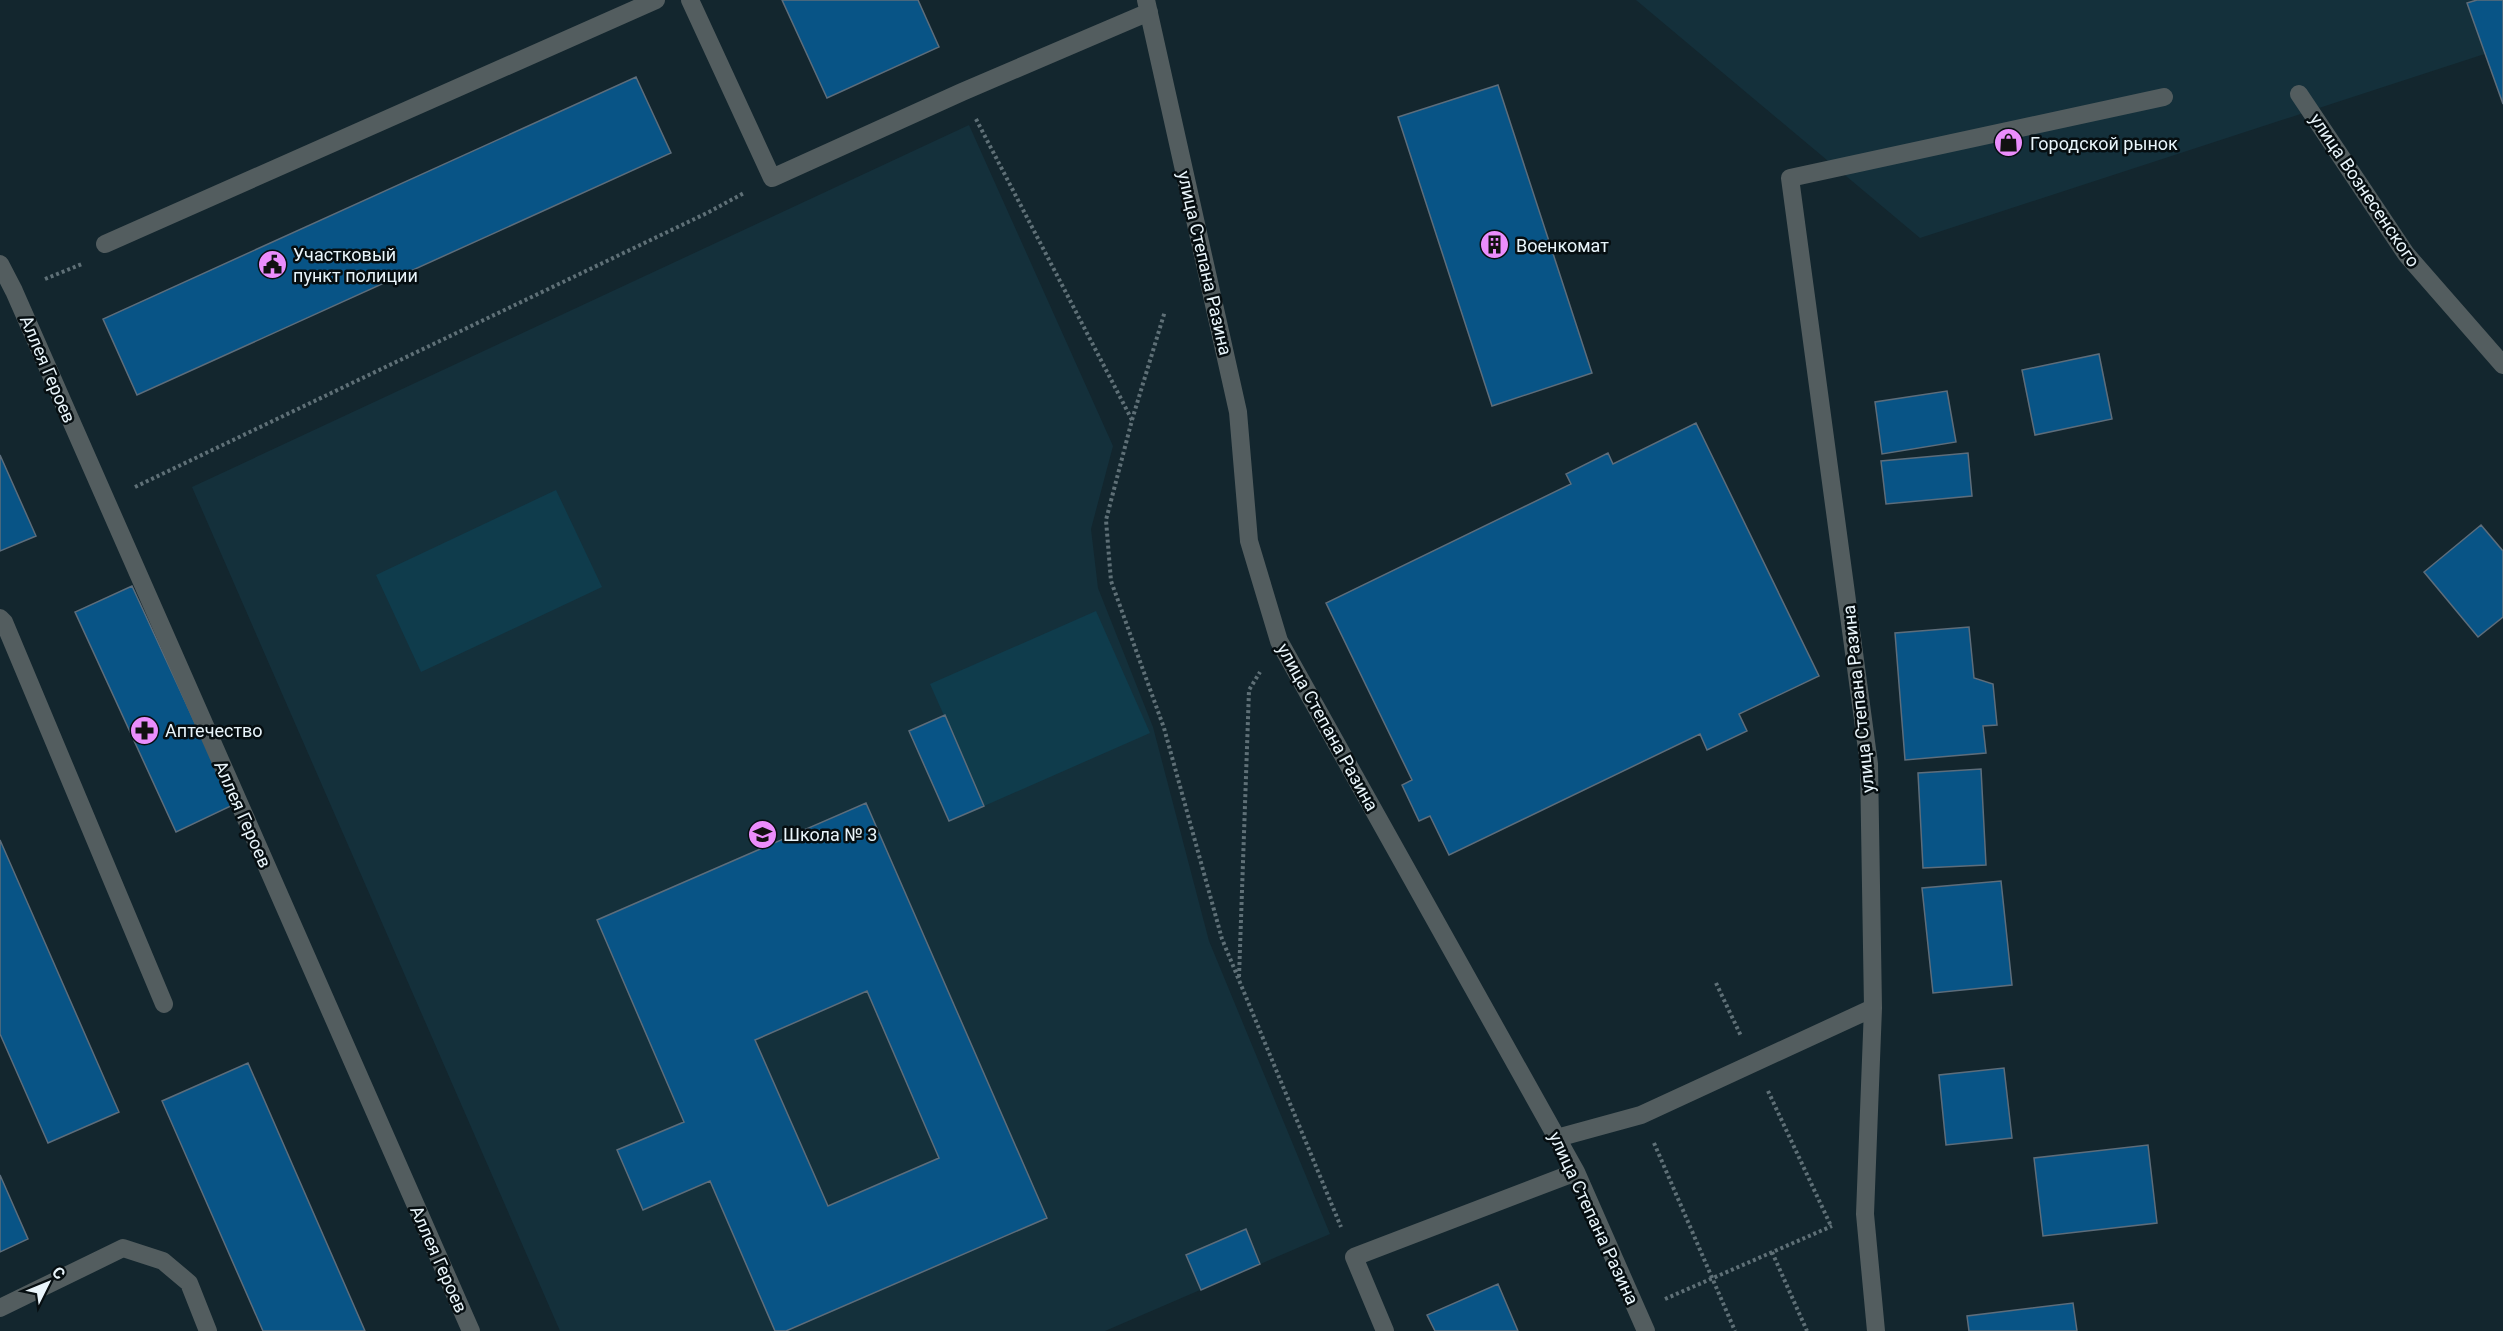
<svg xmlns="http://www.w3.org/2000/svg" width="2503" height="1331" font-family="Roboto,sans-serif">
<style>
.built{fill:#14303b}
.green{fill:#0f3c4c}
.building{fill:#085486;stroke:#5d6d7b;stroke-width:1.5;fill-rule:evenodd}
.lines{fill:none;stroke-linecap:round;stroke-linejoin:round}
.path{stroke:#5f7077;stroke-width:4;stroke-dasharray:3 3;stroke-linecap:butt}
.minor{stroke:#535d5f;stroke-width:18}
.labels{text-anchor:middle;dominant-baseline:central;stroke-width:5;stroke-linejoin:round;paint-order:stroke}
.poi-label{font-size:18px;fill:#e9f5fb;stroke:#060e11;text-anchor:start}
.street-label{font-size:18px;fill:#e9f5fb;stroke:#060e11}
</style>
<rect width="100%" height="100%" fill="#13262e"/>
<path class="built" d="M1636,0H2503V48L1920,238Z
M969,125L1113,446L1091,529L1098,588L1153,727L1209,941L1330,1234L1105,1331H560L192,487Z"/>
<path class="green" d="M556,490L602,587L421,672L376,575Z
M1096,611L1150,733L984,806L930,684Z"/>
<path class="building" d="M782,0H918L939,47L827,98Z
M2477,0H2503V104L2467,3Z
M636,77L671,153L137,395L103,319Z
M1498,85L1592,373L1492,406L1398,117Z
M2099,354L2112,419L2035,435L2022,370Z
M1947,391L1956,442L1882,454L1875,402Z
M1696,423L1819,676L1739,714L1747,731L1707,750L1700,734L1449,855L1430,816L1419,821L1402,785L1412,780L1326,603L1571,484L1566,474L1608,453L1613,464Z
M1968,453L1972,496L1886,504L1881,461Z
M0,455L36,536L0,551Z
M2481,525L2503,551V617L2478,637L2424,572Z
M132,586L233,805L176,832L75,612Z
M1969,627L1974,678L1993,684L1997,725L1983,726L1986,753L1905,760L1895,633Z
M945,715L984,806L949,821L909,731Z
M1981,769L1986,865L1923,868L1918,773Z
M866,803L1047,1218L786,1331H775L710,1181L643,1210L617,1150L684,1122L597,920ZM867,991L939,1158L828,1206L755,1040Z
M0,840L119,1112L48,1143L0,1034Z
M2001,881L2012,985L1933,993L1922,888Z
M248,1063L365,1331H263L162,1101Z
M2004,1068L2012,1138L1946,1145L1939,1075Z
M2148,1145L2157,1223L2043,1236L2034,1158Z
M0,1175L28,1239L0,1252Z
M1246,1229L1260,1264L1201,1290L1186,1255Z
M1498,1284L1518,1331H1435L1427,1315Z
M2073,1303L2077,1331H1969L1967,1316Z"/>
<g class="lines">
<path class="path" d="M976,119L1132,420L1106,520L1111,581L1164,728L1222,939L1341,1227
M45,279L82,264
M1132,420L1165,311
M135,487L707,213L744,193
M1239,977L1249,690L1260,672
M1716,983L1741,1036
M1768,1091L1831,1226
M1654,1143L1735,1331
M1772,1252L1807,1331
M1665,1299L1832,1226"/>
<path class="minor" d="M690,0L772,178L962,92L1149,12
M1146,0L1238,412L1249,541L1279,641L1576,1172L1646,1331
M2299,94L2406,254L2503,365
M105,244L656,0
M0,264L14,291L471,1331
M0,618L4,622L164,1004
M1557,1138L1641,1115L1873,1008
M0,1308L123,1248L163,1261L189,1283L208,1331
M1385,1331L1354,1257L1576,1172
M1876,1331L1865,1214L1873,1008L1869,764L1790,178L2164,97"/>
</g>
<defs>
<symbol id="shop-disc" viewBox="-11 -11 22 22"><circle r="9.5" fill="#eb8dfc" stroke="#060e11"/><path d="M-5-2.5h2.3a2.7 3.5 0 0 1 5.4 0H5L5.5 6h-11ZM-1.5-2.5h3a1.5 2.3 0 0 0-3 0Z" fill="#111"/></symbol>
<symbol id="building-disc" viewBox="-11 -11 22 22"><circle r="9.5" fill="#eb8dfc" stroke="#060e11"/><path d="M-4-6H4V6H1V3H-1V6H-4ZM-2.5-4.3h1.7v1.8h-1.7ZM.8-4.3h1.7v1.8H.8ZM-2.5-1h1.7V.8h-1.7ZM.8-1h1.7V.8H.8Z" fill="#111"/></symbol>
<symbol id="civic-disc" viewBox="-11 -11 22 22"><circle r="9.5" fill="#eb8dfc" stroke="#060e11"/><path d="M-.6-6.5H3V-4.5H.6V-3L4-1V1h2V6H-6V1h2V-1L-.6-3ZM-1.2 2.5V6h2.4V2.5Z" fill="#111"/></symbol>
<symbol id="pharmacy-disc" viewBox="-11 -11 22 22"><circle r="9.5" fill="#eb8dfc" stroke="#060e11"/><path d="M-2-6h4v4h4v4h-4v4h-4v-4h-4v-4h4Z" fill="#111"/></symbol>
<symbol id="school-disc" viewBox="-11 -11 22 22"><circle r="9.5" fill="#eb8dfc" stroke="#060e11"/><path d="M0-5L7-2L0 1L-7-2ZM-4 1L0 2.5L4 1V4Q0 6-4 4Z" fill="#111"/></symbol>
</defs>
<g fill-rule="evenodd">
<use href="#shop-disc" x="1992" y="126" width="33" height="33"/>
<use href="#building-disc" x="1478" y="228" width="33" height="33"/>
<use href="#civic-disc" x="256" y="248" width="33" height="33"/>
<use href="#pharmacy-disc" x="128" y="714" width="33" height="33"/>
<use href="#school-disc" x="746" y="818" width="33" height="33"/>
</g>
<g class="labels">
<g class="poi-label">
<text x="2030" y="143">Городской рынок</text>
<text x="1516" y="245">Военкомат</text>
<text x="293" y="254">Участковый<tspan x="293" dy="21">пункт полиции</tspan></text>
<text x="165" y="730">Аптечество</text>
<text x="783" y="834">Школа № 3</text>
</g>
<g class="street-label">
<text transform="translate(2365 190) rotate(56)">улица Вознесенского</text>
<text transform="translate(1205 263) rotate(77)">улица Степана Разина</text>
<text transform="translate(48 369) rotate(67)">Аллея Героев</text>
<text transform="translate(1858 699) rotate(-96)">улица Степана Разина</text>
<text transform="translate(1328 727) rotate(61)">улица Степана Разина</text>
<text transform="translate(243 814) rotate(66)">Аллея Героев</text>
<text transform="translate(1594 1218) rotate(65)">улица Степана Разина</text>
<text transform="translate(439 1259) rotate(66)">Аллея Героев</text>
</g>
</g>
<g transform="translate(48 1283) rotate(47)" stroke="#060e11" stroke-width="4.5" paint-order="stroke">
<path d="M0-4.5L10 22L0 15L-10 22Z" fill="#e9f5fb"/>
<text y="-9" font-size="16" font-weight="bold" text-anchor="middle" fill="#e9f5fb">С</text>
</g>
</svg>
